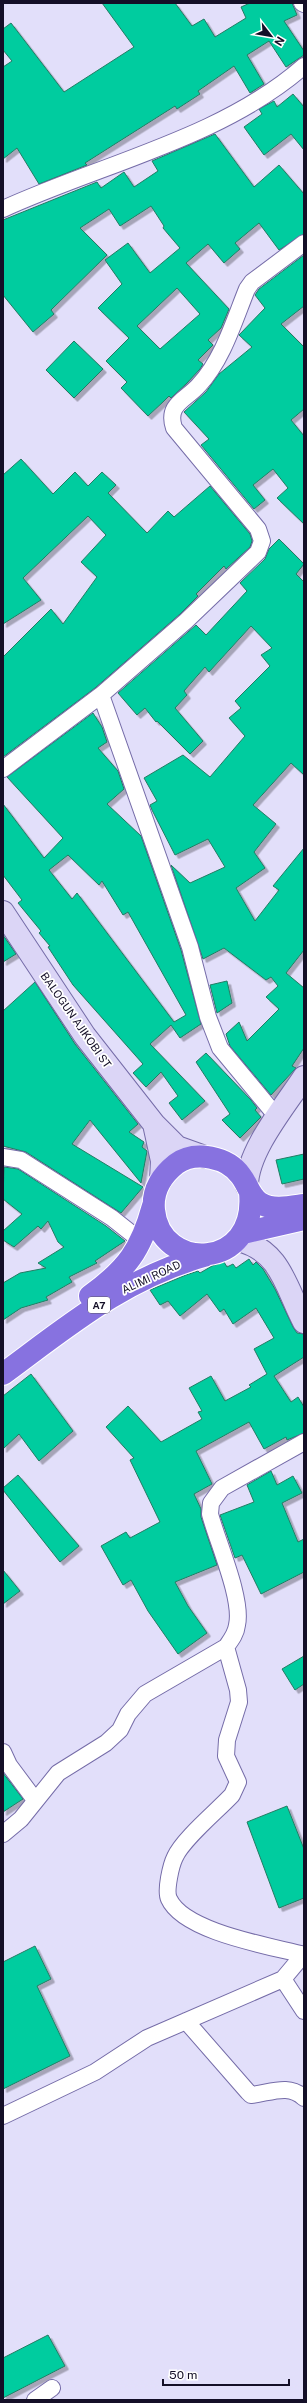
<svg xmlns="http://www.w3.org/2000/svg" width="307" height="2403" font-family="'Public Sans',sans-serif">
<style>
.building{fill:#00cc9f;stroke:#237c63;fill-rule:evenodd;filter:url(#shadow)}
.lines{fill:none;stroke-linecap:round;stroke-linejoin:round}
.street-casing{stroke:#756ca8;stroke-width:18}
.secondary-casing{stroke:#756ca8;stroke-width:24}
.highway-casing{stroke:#fff;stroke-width:24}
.street{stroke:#fff;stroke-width:16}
.secondary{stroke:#dbd5f6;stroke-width:22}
.highway{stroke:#8772e0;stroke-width:22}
.labels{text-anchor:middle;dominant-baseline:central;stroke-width:3.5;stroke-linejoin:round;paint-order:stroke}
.shield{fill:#fff;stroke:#5a5768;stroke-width:1}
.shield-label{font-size:10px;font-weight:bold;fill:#140f27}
.street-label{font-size:11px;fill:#140f27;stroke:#fff}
</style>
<defs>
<filter id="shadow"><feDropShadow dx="3.5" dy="3.5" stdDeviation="0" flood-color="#0004"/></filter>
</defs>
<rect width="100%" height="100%" fill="#e2dffa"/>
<path class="building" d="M102,3H175L192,26L204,19L215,37L246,18L241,7L250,3H292L297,15L284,21L304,51V55L286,67L269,41L247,55L264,84L250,93L234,66L198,91L200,94L177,109L175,106L85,163L87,165L39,184L17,148L3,159V67L12,61L3,50V29L11,23L64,92L134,47Z
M293,94L304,107V150L291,134L264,155L244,127L262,114L259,109L274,101L277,107Z
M215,134L254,187L279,165L304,194V234L279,250L259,223L235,243L240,249L224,263L208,244L186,263L229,309L221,328L208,340L213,345L198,360L203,364L200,369L187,383L171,398L169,396L164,401L148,416L121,388L127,382L106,361L129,338L98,308L122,284L105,260L128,243L150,273L180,248L163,228L164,226L151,206L120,226L109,209L80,228L107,255L51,310L54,314L33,332L3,295V220L97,182L101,188L124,172L134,187L158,171L152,161ZM177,288L200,314L160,349L137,326Z
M304,255V306L281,324L304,347V409L291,420L304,436V524L277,498L288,488L273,469L253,485L265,500L254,509L201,445L209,439L184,412L206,392L219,374L252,347L239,335L265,308L255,295L259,289Z
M74,341L103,369L74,398L46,370Z
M21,459L53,494L75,472L88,486L102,472L116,485L108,493L147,533L168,511L174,517L210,486L250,534L252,541L250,547L226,569L224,566L196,594L198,596L180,614L95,688L3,757V657L51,609L63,624L97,577L81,562L106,535L88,516L23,578L41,600L3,624V475Z
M279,539L304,564L296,574L304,582V775L291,763L253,805L276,824L254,852L265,868L236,888L255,921L279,890L273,886L304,848V950L286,973L304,988V1048L292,1066L296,1068L271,1095L230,1046L226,1034L239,1022L247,1041L279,1009L266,997L278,986L271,977L266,980L224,948L203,959L171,865L190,883L225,867L208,839L175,855L152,810L150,805L157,801L144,778L183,755L210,777L245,736L229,718L241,708L235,701L270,666L261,655L272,648L251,626L209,672L205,667L184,691L187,695L175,708L203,741L190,754L157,721L156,722L145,708L137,715L118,693L196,625L206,635L247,591L240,583L265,559L269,549Z
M93,713L102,727L107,742L98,748L118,771L124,789L107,804L141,836L181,950L201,1024L180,1038L171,1025L150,1044L205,1101L182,1120L169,1103L178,1096L161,1072L146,1087L133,1073L143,1064L73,985L48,947L50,946L39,933L41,931L18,903L22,900L3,875V804L44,858L63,838L7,777ZM68,855L99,885L102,881L123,915L128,912L186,1015L174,1022L77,893L72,899L49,870Z
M3,935L16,954L3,962Z
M227,981L232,1003L217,1013L210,985Z
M35,982L75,1044L138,1124L129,1132L144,1142L142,1147L147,1151L141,1183L90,1120L72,1144L143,1187L121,1213L26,1152L3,1146V1011Z
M206,1053L251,1100L257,1108L255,1110L261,1117L240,1138L222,1120L230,1114L196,1062Z
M304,1154V1179L282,1184L276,1160Z
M4,1167L18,1169L106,1226L125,1241L95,1261L97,1263L69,1277L72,1282L46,1297L48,1300L21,1308L3,1320V1283L20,1273L46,1268L38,1263L64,1247L58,1242L48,1221L41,1229L38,1226L14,1247L3,1240V1231L22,1214L3,1199Z
M249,1259L253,1265L256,1262L263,1269L275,1289L293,1327L297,1333L304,1334V1357L274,1376L291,1402L298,1397L304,1407V1433L287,1440L286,1437L264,1449L249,1422L196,1451L212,1484L194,1494L201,1509V1517L217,1565L175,1582L188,1606L207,1633L178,1654L148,1611L131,1580L123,1585L101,1546L126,1532L130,1538L160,1522L130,1460L134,1458L106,1427L128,1406L161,1442L202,1419L198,1412L202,1411L189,1388L211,1376L225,1401L251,1387L249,1385L267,1374L254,1349L274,1338L256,1308L233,1324L224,1309L220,1312L207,1294L180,1316L168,1301L160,1305L150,1290L186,1275L198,1271L200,1273L212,1266L224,1262L227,1267L233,1264L236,1268Z
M31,1374L73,1431L39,1461L19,1434L3,1449V1396Z
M271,1471L277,1485L293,1476L302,1493L282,1503L298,1542L304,1539V1572L261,1594L242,1555L235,1558L220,1515L254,1502L247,1485Z
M18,1475L79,1546L60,1562L3,1490V1488Z
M3,1570L20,1591L3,1604Z
M304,1656V1684L295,1690L282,1669Z
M3,1773L23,1799L3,1812Z
M287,1806L304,1849V1898L279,1908L247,1822Z
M35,1946L51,1979L37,1986L70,2056L3,2089V1962Z
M48,2335L65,2366L3,2398V2358Z"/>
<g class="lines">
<defs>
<path id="street" d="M302,3L304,4
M3,209C101,164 222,138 304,66
M101,695L190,947L208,1017L220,1048L278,1118
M3,769L101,695L186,621L258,552L262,541L258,529L174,428C166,404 186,400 199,385C223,359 234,321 247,289L252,282L304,243
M3,1157L21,1160L112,1218L141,1241
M226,1647L238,1690L239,1702L227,1740L226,1756L238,1782L232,1795C217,1811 183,1839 175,1857C171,1865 165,1891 169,1899C184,1932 270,1946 304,1955
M3,1752L9,1765L35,1800
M3,1834L21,1819L58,1773L106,1743L120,1730L128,1714L145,1694L226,1647C231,1640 236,1634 237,1625C243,1599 217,1541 210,1514L211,1503L222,1488L304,1442
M283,1979L304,2011
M186,2021L248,2092L251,2095C270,2093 289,2083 304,2098
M3,2116L95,2072L147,2038L283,1979L304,1954
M35,2400L52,2388"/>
<path id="secondary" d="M3,912L85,1036L154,1124L177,1147L205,1157
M154,1124L162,1161L161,1180
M247,1186C247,1151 285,1106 304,1077
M238,1240C281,1250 286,1288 304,1322"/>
<path id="highway" d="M250,1192C258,1271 160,1273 154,1210C152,1191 161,1176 176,1164C195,1150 228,1157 241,1176C248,1185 250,1197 260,1203C272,1211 290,1207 304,1205
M243,1233L304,1219
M90,1296C127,1269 141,1250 153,1206
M3,1374C68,1326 125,1278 204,1256"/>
</defs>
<use href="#street" class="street-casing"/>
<use href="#secondary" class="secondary-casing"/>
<use href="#highway" class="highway-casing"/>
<use href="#street" class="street"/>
<use href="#secondary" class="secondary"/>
<use href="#highway" class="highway"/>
</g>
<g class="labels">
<rect class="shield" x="88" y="1297" width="22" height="16" rx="3"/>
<g class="shield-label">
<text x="99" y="1305">A7</text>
</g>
<g class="street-label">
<text transform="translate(76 1020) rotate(55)">BALOGUN AJIKOBI ST</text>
<text transform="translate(151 1277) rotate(-25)">ALIMI ROAD</text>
</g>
</g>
<rect width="307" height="2403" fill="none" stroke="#140f27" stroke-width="8"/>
<g transform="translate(271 36) rotate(121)" stroke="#ffffff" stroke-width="3" paint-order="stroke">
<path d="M0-3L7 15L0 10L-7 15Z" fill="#140f27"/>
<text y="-6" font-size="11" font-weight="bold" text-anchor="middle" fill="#140f27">N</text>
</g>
<path d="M163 2379v6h126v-6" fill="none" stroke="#140f27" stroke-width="2"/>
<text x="169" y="2379" font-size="12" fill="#140f27" stroke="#ffffff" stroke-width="3" paint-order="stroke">50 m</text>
</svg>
